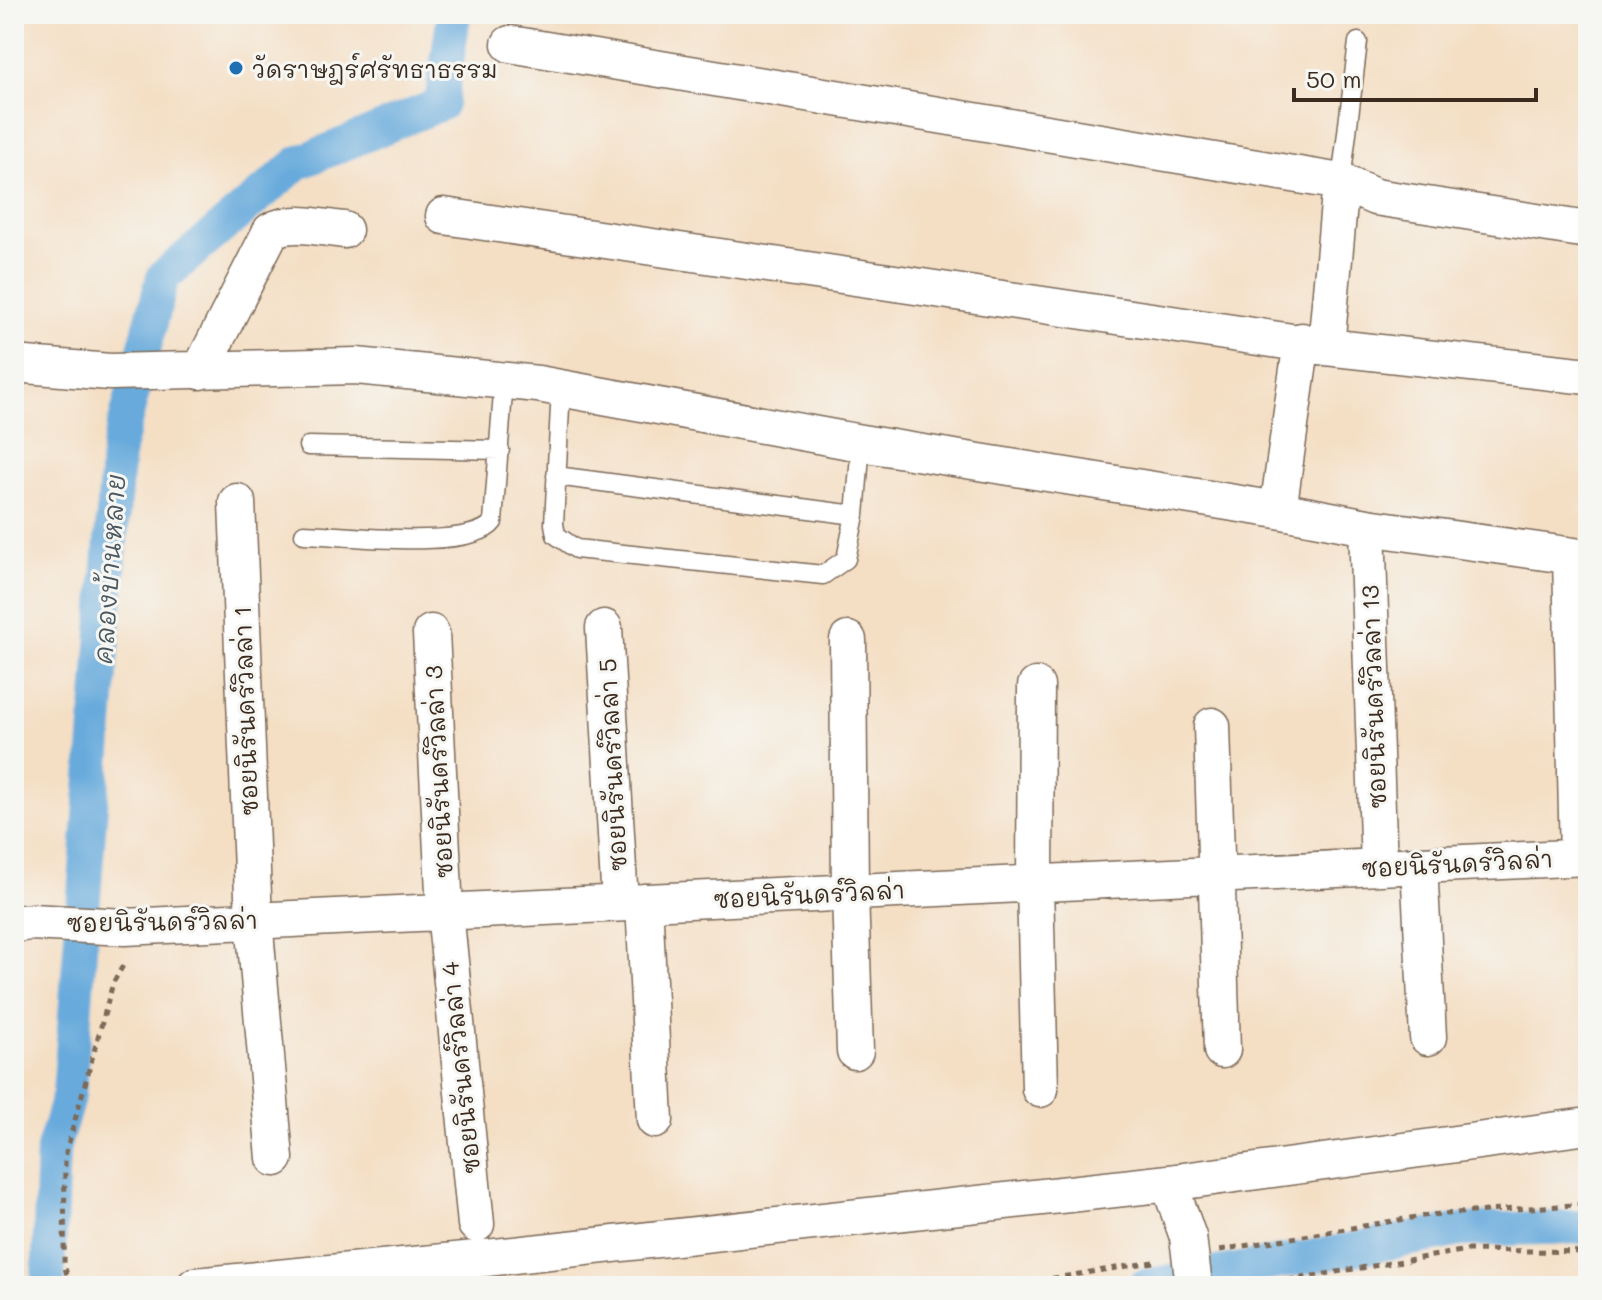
<svg xmlns="http://www.w3.org/2000/svg" width="1602" height="1300" font-family="Mali,'Playpen Sans Thai',sans-serif">
<style>
.lines{fill:none;stroke-linecap:round;stroke-linejoin:round}
.canal{stroke:#67aadc;stroke-width:34}
.lane-casing{stroke:#7c6958;stroke-width:21}
.street-casing{stroke:#7c6958;stroke-width:39}
.path{stroke:#7c6958;stroke-width:5;stroke-dasharray:6 6;stroke-linecap:butt}
.lane{stroke:#fff;stroke-width:18}
.street{stroke:#fff;stroke-width:36}
.street-bridge-casing{stroke:#7c6958;stroke-width:39;stroke-linecap:butt}
.street-bridge{stroke:#fff;stroke-width:36}
.poi-dot{fill:#1f6fb2;stroke:#f6f6f2;stroke-width:3}
.labels{text-anchor:middle;dominant-baseline:central;stroke-width:6;stroke-linejoin:round;paint-order:stroke}
.poi-label{font-size:24px;fill:#3b2a1e;stroke:#f6f6f2;text-anchor:start}
.street-label{font-size:24px;fill:#3b2a1e;stroke:#f6f6f2}
.water-label{font-size:26px;font-style:italic;fill:#4a5760;stroke:#f6f6f2}
</style>
<rect width="100%" height="100%" fill="#f6f6f2"/>
<filter id="ink" filterUnits="userSpaceOnUse"><feTurbulence type="fractalNoise" baseFrequency=".0125" numOctaves="2"/><feDisplacementMap in="SourceGraphic" scale="16" xChannelSelector="R" yChannelSelector="G"/><feConvolveMatrix kernelMatrix="1 2 1 2 8 2 1 2 1" color-interpolation-filters="sRGB"/></filter>
<filter id="wash" filterUnits="userSpaceOnUse"><feTurbulence type="fractalNoise" baseFrequency=".006" numOctaves="4" result="noise"/><feDisplacementMap in="SourceGraphic" scale="32" xChannelSelector="R" yChannelSelector="G"/><feGaussianBlur stdDeviation="1.8" result="paint"/><feColorMatrix in="noise" values="0 0 0 0 0 0 0 0 0 0 0 0 0 0 0 0 0 1.4 0 .05"/><feComposite in="paint" operator="in"/></filter>
<g filter="url(#wash)">
<rect width="100%" height="100%" fill="#f4dfc5"/>
<g class="lines">
<path class="canal" d="M48,1286L53,1149L69,1094L118,449L163,277L298,163L441,104L454,14
M1144,1286L1462,1230L1588,1227"/>
</g>
</g>
<g filter="url(#ink)">
<g class="lines">
<defs>
<path id="lane" d="M1341,182L1358,42
M561,388L554,524L556,535L576,549L823,575L846,559L855,515L861,443
M308,446L500,450
M556,476L855,515
M304,534C341,535 472,551 493,522L504,380"/>
<path id="street" d="M510,44L1341,182L1375,197L1588,230
M444,216L1326,347L1588,376
M1326,347L1341,182
M14,364L110,372L356,366L538,384L861,443L1278,510L1367,527L1588,558
M200,371L271,231C290,219 323,228 344,230
M237,502L254,920L275,1158
M1278,510L1302,341
M1367,527L1379,867
M1571,556L1578,857
M604,628L620,903
M431,633L445,911L476,1224
M848,640L850,892L855,1051
M1036,686L1035,883L1040,1089
M1212,726L1222,1050
M1419,865L1428,1037
M644,902L655,1120
M14,924L31,922L125,927L1588,857
M1169,1183L1188,1237
M195,1286L486,1258L1169,1183L1588,1126"/>
</defs>
<use href="#lane" class="lane-casing"/>
<use href="#street" class="street-casing"/>
<path class="path" d="M1220,1250L1429,1215L1588,1204
M70,1286L64,1264L65,1156L113,983L125,962
M1005,1286L1159,1261
M1253,1286L1468,1250L1588,1252"/>
<use href="#lane" class="lane"/>
<use href="#street" class="street"/>
<defs>
<path id="street-bridge" d="M1188,1237L1194,1286"/>
</defs>
<use href="#street-bridge" class="street-bridge-casing"/>
<use href="#street-bridge" class="street-bridge"/>
</g>
</g>
<circle class="poi-dot" cx="236" cy="68" r="8"/>
<g class="labels">
<g class="poi-label">
<text x="252" y="68">วัดราษฎร์ศรัทธาธรรม</text>
</g>
<g class="street-label">
<text transform="translate(1373 697) rotate(-92)">ซอยนิรันดร์วิลล่า 13</text>
<text transform="translate(245 711) rotate(-92)">ซอยนิรันดร์วิลล่า 1</text>
<text transform="translate(612 765) rotate(-93)">ซอยนิรันดร์วิลล่า 5</text>
<text transform="translate(438 772) rotate(-93)">ซอยนิรันดร์วิลล่า 3</text>
<text transform="translate(1457 863) rotate(-3)">ซอยนิรันดร์วิลล่า</text>
<text transform="translate(809 894) rotate(-3)">ซอยนิรันดร์วิลล่า</text>
<text transform="translate(162 921) rotate(-1)">ซอยนิรันดร์วิลล่า</text>
<text transform="translate(460 1068) rotate(-96)">ซอยนิรันดร์วิลล่า 4</text>
</g>
<g class="water-label">
<text transform="translate(109 569) rotate(-86)">คลองบ้านหลาย</text>
</g>
</g>
<rect width="1602" height="1300" fill="none" stroke="#f6f6f2" stroke-width="48"/>
<path d="M1294 88v12h242v-12" fill="none" stroke="#3b2a1e" stroke-width="4"/>
<text x="1306" y="88" font-size="24" fill="#3b2a1e" stroke="#f6f6f2" stroke-width="6" paint-order="stroke">50 m</text>
</svg>
